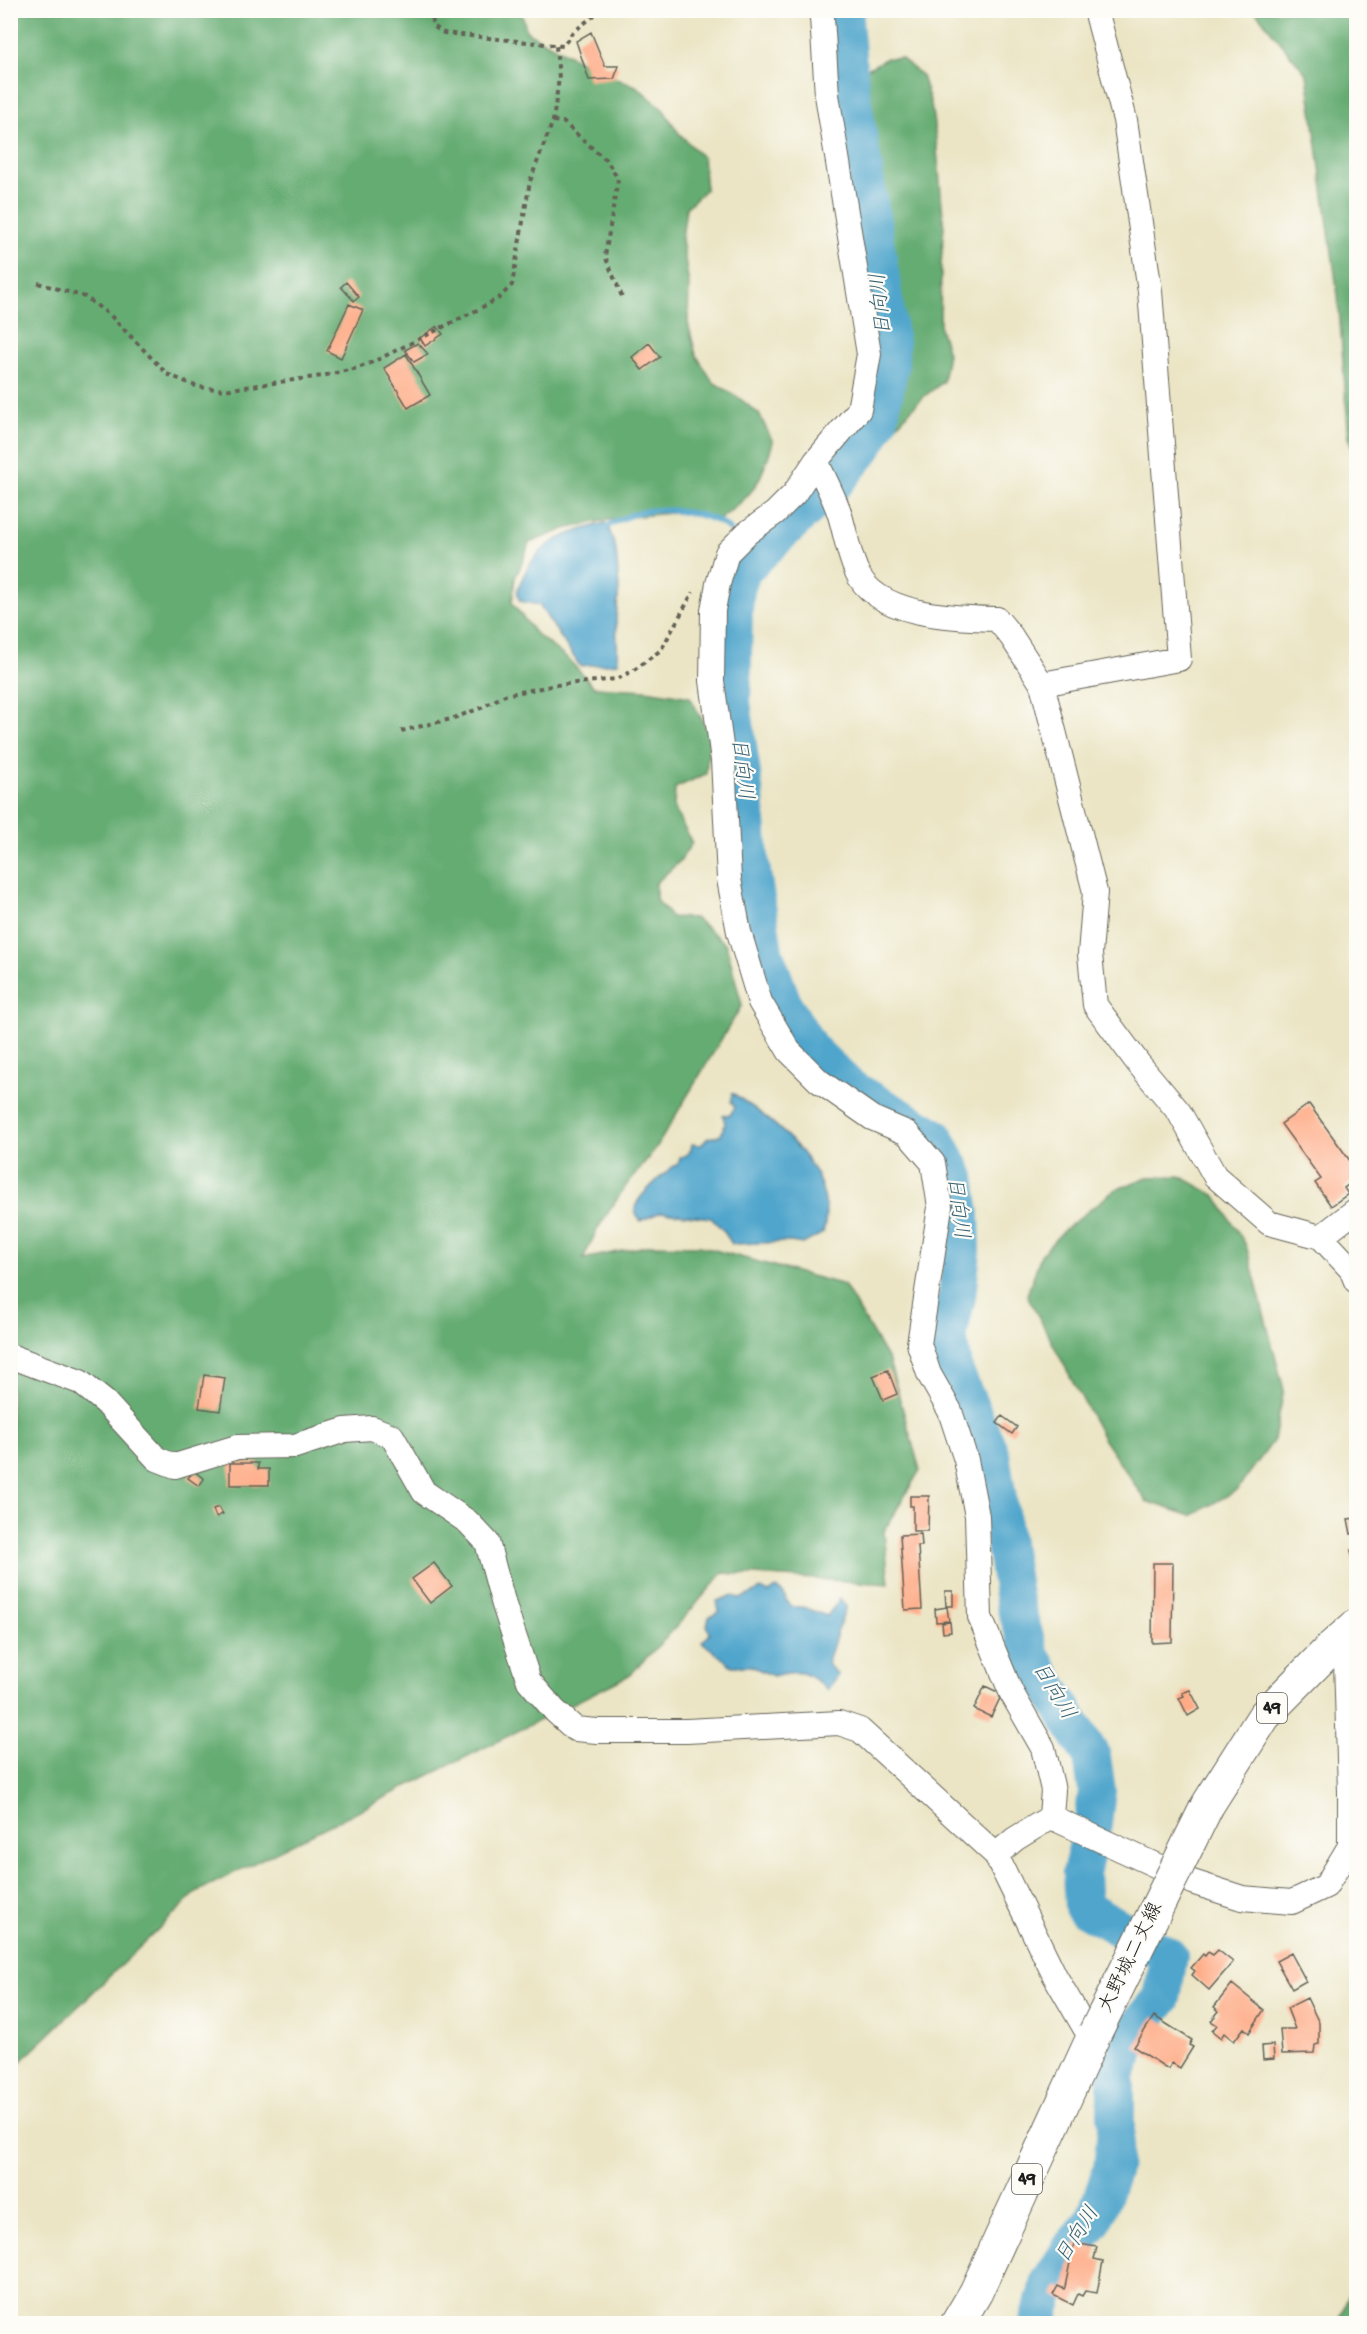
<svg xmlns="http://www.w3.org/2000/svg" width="1367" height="2334" font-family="'Gochi Hand','Klee One',sans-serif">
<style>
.forest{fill:#65ac72;stroke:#406447;stroke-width:1.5}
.water{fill:#4fa5cc;stroke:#366074;stroke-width:1.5}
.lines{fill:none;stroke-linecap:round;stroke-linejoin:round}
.stream{stroke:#4fa5cc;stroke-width:6}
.river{stroke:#4fa5cc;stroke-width:38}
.building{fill:#feab86}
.minor-casing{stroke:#646257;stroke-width:26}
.primary-casing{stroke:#646257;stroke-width:35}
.path{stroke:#646257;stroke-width:4;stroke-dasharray:4.5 4.5;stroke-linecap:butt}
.minor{stroke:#fff;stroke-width:24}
.primary{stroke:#fff;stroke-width:33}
.primary-bridge-casing{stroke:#646257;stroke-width:35;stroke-linecap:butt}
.primary-bridge{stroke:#fff;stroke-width:33}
.labels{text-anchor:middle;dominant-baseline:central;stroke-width:4.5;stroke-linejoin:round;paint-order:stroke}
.shield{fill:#fdfcf7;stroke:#605f5e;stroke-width:1.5}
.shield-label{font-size:18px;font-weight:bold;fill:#1c1c1c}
.street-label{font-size:20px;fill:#1c1c1c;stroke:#fdfcf7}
.water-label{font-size:21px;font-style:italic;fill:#366074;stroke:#fdfcf7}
</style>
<rect width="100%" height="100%" fill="#fdfcf7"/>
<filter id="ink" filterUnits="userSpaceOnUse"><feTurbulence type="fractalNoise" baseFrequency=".0167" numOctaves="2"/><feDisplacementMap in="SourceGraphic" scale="12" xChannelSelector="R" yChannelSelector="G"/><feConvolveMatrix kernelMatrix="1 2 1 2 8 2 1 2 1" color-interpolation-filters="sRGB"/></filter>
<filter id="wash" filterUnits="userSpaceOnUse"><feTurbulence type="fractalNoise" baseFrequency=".008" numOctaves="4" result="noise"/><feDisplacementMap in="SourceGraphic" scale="24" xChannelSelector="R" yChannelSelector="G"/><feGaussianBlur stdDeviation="1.35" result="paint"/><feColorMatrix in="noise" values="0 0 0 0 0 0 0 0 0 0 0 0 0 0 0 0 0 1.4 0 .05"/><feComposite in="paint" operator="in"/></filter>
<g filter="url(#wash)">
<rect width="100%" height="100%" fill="#ebe5c5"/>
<path class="forest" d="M11,11H521L527,32L602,73L636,86L663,109L678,132L703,158L706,189L686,208L682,239L689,285L688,323L696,355L713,382L738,397L759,414L773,442C760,485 755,493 719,520L691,511L639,516L595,522L565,529L529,543L523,561L515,578L512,603L535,633L569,660L594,687L646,690L690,697L710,735L706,774L675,788L674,808L692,843L680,861L656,883V899L671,917L695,918L726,944L742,1005L656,1148L625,1187L598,1228L583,1259L651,1245L700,1246L844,1285L889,1361L920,1470L884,1531L889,1584L723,1573L676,1627L630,1675L198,1891L11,2071Z
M1255,11H1356V455L1349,440L1338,296L1307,75Z
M887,58H901L922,76L931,104L936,139L944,226L941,265L940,328L948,353L943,382L922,398L889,434L896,386L895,352L861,124L860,92L865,70Z
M1180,1176L1216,1196L1246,1245L1284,1390L1274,1440L1237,1490L1191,1516L1146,1501L1104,1440L1027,1295L1041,1255L1064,1230L1115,1190L1147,1177Z
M1356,2276V2323H1338Z"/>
<path class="water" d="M605,523L609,529L616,549L619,588L616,619L618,663L580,666L539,605L520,601C515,593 518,588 522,579C539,540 567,534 605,523Z
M732,1093C778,1123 840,1172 823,1233L803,1244L790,1242L732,1244L723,1230L711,1218L661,1212L640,1221C636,1215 633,1209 637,1203C641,1194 669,1168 678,1164L680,1157C688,1156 691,1152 692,1144L701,1145L708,1138L721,1135L725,1124L723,1115H730L735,1107L731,1102Z
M776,1588L784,1594L787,1602L793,1607H803L827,1616L840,1599L846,1606L827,1664L838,1675L827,1690C807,1671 800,1669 773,1676L751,1666H732L702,1642L710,1634L707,1625L709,1617L719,1612L717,1601L733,1595L740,1599L761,1589L769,1593Z"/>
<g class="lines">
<path class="stream" d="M602,530C613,522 627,516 640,512C662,507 713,512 730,530"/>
<path class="river" d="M846,10L844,22L850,85L880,272L890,343V364L879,420L864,447L837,480L743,569L736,589L734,609L732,702L745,796L750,859L764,952L784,1006L810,1049L850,1088L935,1137L956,1177L961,1214L962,1251L957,1296L948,1335L953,1368L991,1455L1014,1601L1031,1657L1092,1757L1097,1791L1093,1823L1081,1873L1083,1907L1169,1956L1162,1998L1136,2029L1116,2075V2128L1112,2169L1094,2220L1071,2248L1050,2282L1037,2324"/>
</g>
<g id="blocks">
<path class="building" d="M591,32L605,66H619L614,79L589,80L576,41Z
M346,282L359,297L354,301L341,287Z
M349,304L363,310L341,358L327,351Z
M437,326L443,334L425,346L420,338Z
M418,343L428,354L414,362L405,350Z
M649,343L660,357L642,370L632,357Z
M406,354L430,395L408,408L384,368Z
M1309,1104L1356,1169V1179L1344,1188L1348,1194L1331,1206L1315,1183L1321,1179L1281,1124Z
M888,1370L897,1394L883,1400L873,1376Z
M204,1375L225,1378L220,1411L199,1408Z
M1002,1416L1017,1427L1012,1434L997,1423Z
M230,1463H258V1469H269V1485H230Z
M194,1471L204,1479L199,1486L188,1478Z
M910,1496H929L928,1531H913V1506H910Z
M219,1507L223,1514L216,1517L213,1509Z
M1356,1518V1533L1351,1534L1348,1519Z
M921,1534L922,1546H918L922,1609L905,1610L900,1535Z
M1356,1549V1570H1355L1351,1550Z
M434,1563L452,1586L430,1603L412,1579Z
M1153,1563H1173L1172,1642L1152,1643Z
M945,1591H953V1606H946Z
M947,1607L949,1621L936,1622L935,1609Z
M950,1622L951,1632L943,1633L942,1623Z
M985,1686L1002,1694L991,1717L974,1709Z
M1190,1690L1200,1709L1188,1716L1179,1698L1184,1696L1182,1693Z
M1218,1950L1233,1962L1209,1990L1192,1975L1195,1971L1191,1968L1203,1954L1205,1956L1208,1952L1213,1955Z
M1291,1953L1306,1981L1292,1989L1276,1961Z
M1232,1984L1264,2010L1249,2033L1244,2028L1234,2041L1224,2033L1221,2038L1212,2031L1217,2025L1211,2021L1219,2011L1214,2007Z
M1307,1998L1319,2023V2044L1315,2045L1314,2053L1282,2054L1280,2029H1295L1287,2008Z
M1154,2016L1192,2040L1189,2045L1193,2047L1180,2068L1172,2063L1168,2069L1134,2047Z
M1273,2045L1274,2059L1263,2060L1262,2046Z
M1074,2243L1097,2247L1094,2259L1103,2261L1097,2293L1085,2291L1082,2296L1078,2294L1073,2305L1053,2295L1058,2286L1064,2289L1065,2287Z"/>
</g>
</g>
<g filter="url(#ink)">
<use href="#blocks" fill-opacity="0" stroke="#646257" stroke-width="1.5"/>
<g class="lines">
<defs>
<path id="minor" d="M819,10L822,17L827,95L869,354L859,410L816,461L794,494L775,513L747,533L727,553L718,584L713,610L712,681L723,760L729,879L739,932L760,1002L789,1051L819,1081L872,1118L907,1133L933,1163L940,1207L919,1344L929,1374L950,1411L966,1460L977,1516L980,1617L1011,1692L1043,1748L1053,1790L1051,1817
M816,461C824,478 833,495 839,512C845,531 848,552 856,570C875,617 956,618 997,619L1011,636L1042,684L1095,892L1090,954L1095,1005L1138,1063L1179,1112L1215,1176L1269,1223L1321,1237L1351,1269L1356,1281
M1042,684L1179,659L1150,291L1125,120L1096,10
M1321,1237L1356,1210
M10,1356L80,1382L105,1402L157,1459L175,1466L237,1447L295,1446L345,1430L372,1428L392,1436L424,1492L468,1522L487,1542L504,1605L529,1681L555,1711L575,1729L597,1731H687L839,1723L860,1730L996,1855
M1332,1647L1346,1662L1350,1791
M1095,2033L1085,2028L1055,1976L996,1855L1015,1839L1051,1817L1192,1882L1242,1898L1292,1902L1326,1886L1350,1846V1791L1356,1792"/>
<path id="primary" d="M1207,1806L1264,1716L1332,1647L1356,1626
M957,2324L976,2292L1095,2033"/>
</defs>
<use href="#minor" class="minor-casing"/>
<use href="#primary" class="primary-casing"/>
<path class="path" d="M432,10L433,26L444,33L563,46L572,33L601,10
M553,121L563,122L607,161L618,179L605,256L623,299
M38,283L85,297L110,315L167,374L198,387L224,390L322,376L358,368L375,361L475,311L499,298L512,285L530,181L553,121L559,78L556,46
M401,731L451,719L481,708L505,695L556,685L617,679L634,670L661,650L693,592"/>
<use href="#minor" class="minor"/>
<use href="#primary" class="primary"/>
<defs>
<path id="primary-bridge" d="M1095,2033L1207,1806"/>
</defs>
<use href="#primary-bridge" class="primary-bridge-casing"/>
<use href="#primary-bridge" class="primary-bridge"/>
</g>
</g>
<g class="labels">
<g class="shield">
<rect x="1257" y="1693" width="30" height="30" rx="4.5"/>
<rect x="1012" y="2164" width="30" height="30" rx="4.5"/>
</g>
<g class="shield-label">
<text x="1272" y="1708">49</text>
<text x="1027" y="2179">49</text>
</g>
<g class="street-label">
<text transform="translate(1132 1958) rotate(-64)">大野城二丈線</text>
</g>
<g class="water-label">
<text transform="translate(883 304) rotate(-96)">日向川</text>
<text transform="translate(740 769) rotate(83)">日向川</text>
<text transform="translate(956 1208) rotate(83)">日向川</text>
<text transform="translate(1052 1692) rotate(59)">日向川</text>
<text transform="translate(1079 2236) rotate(-58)">日向川</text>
</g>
</g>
<rect width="1367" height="2334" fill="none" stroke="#fdfcf7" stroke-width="36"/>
</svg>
